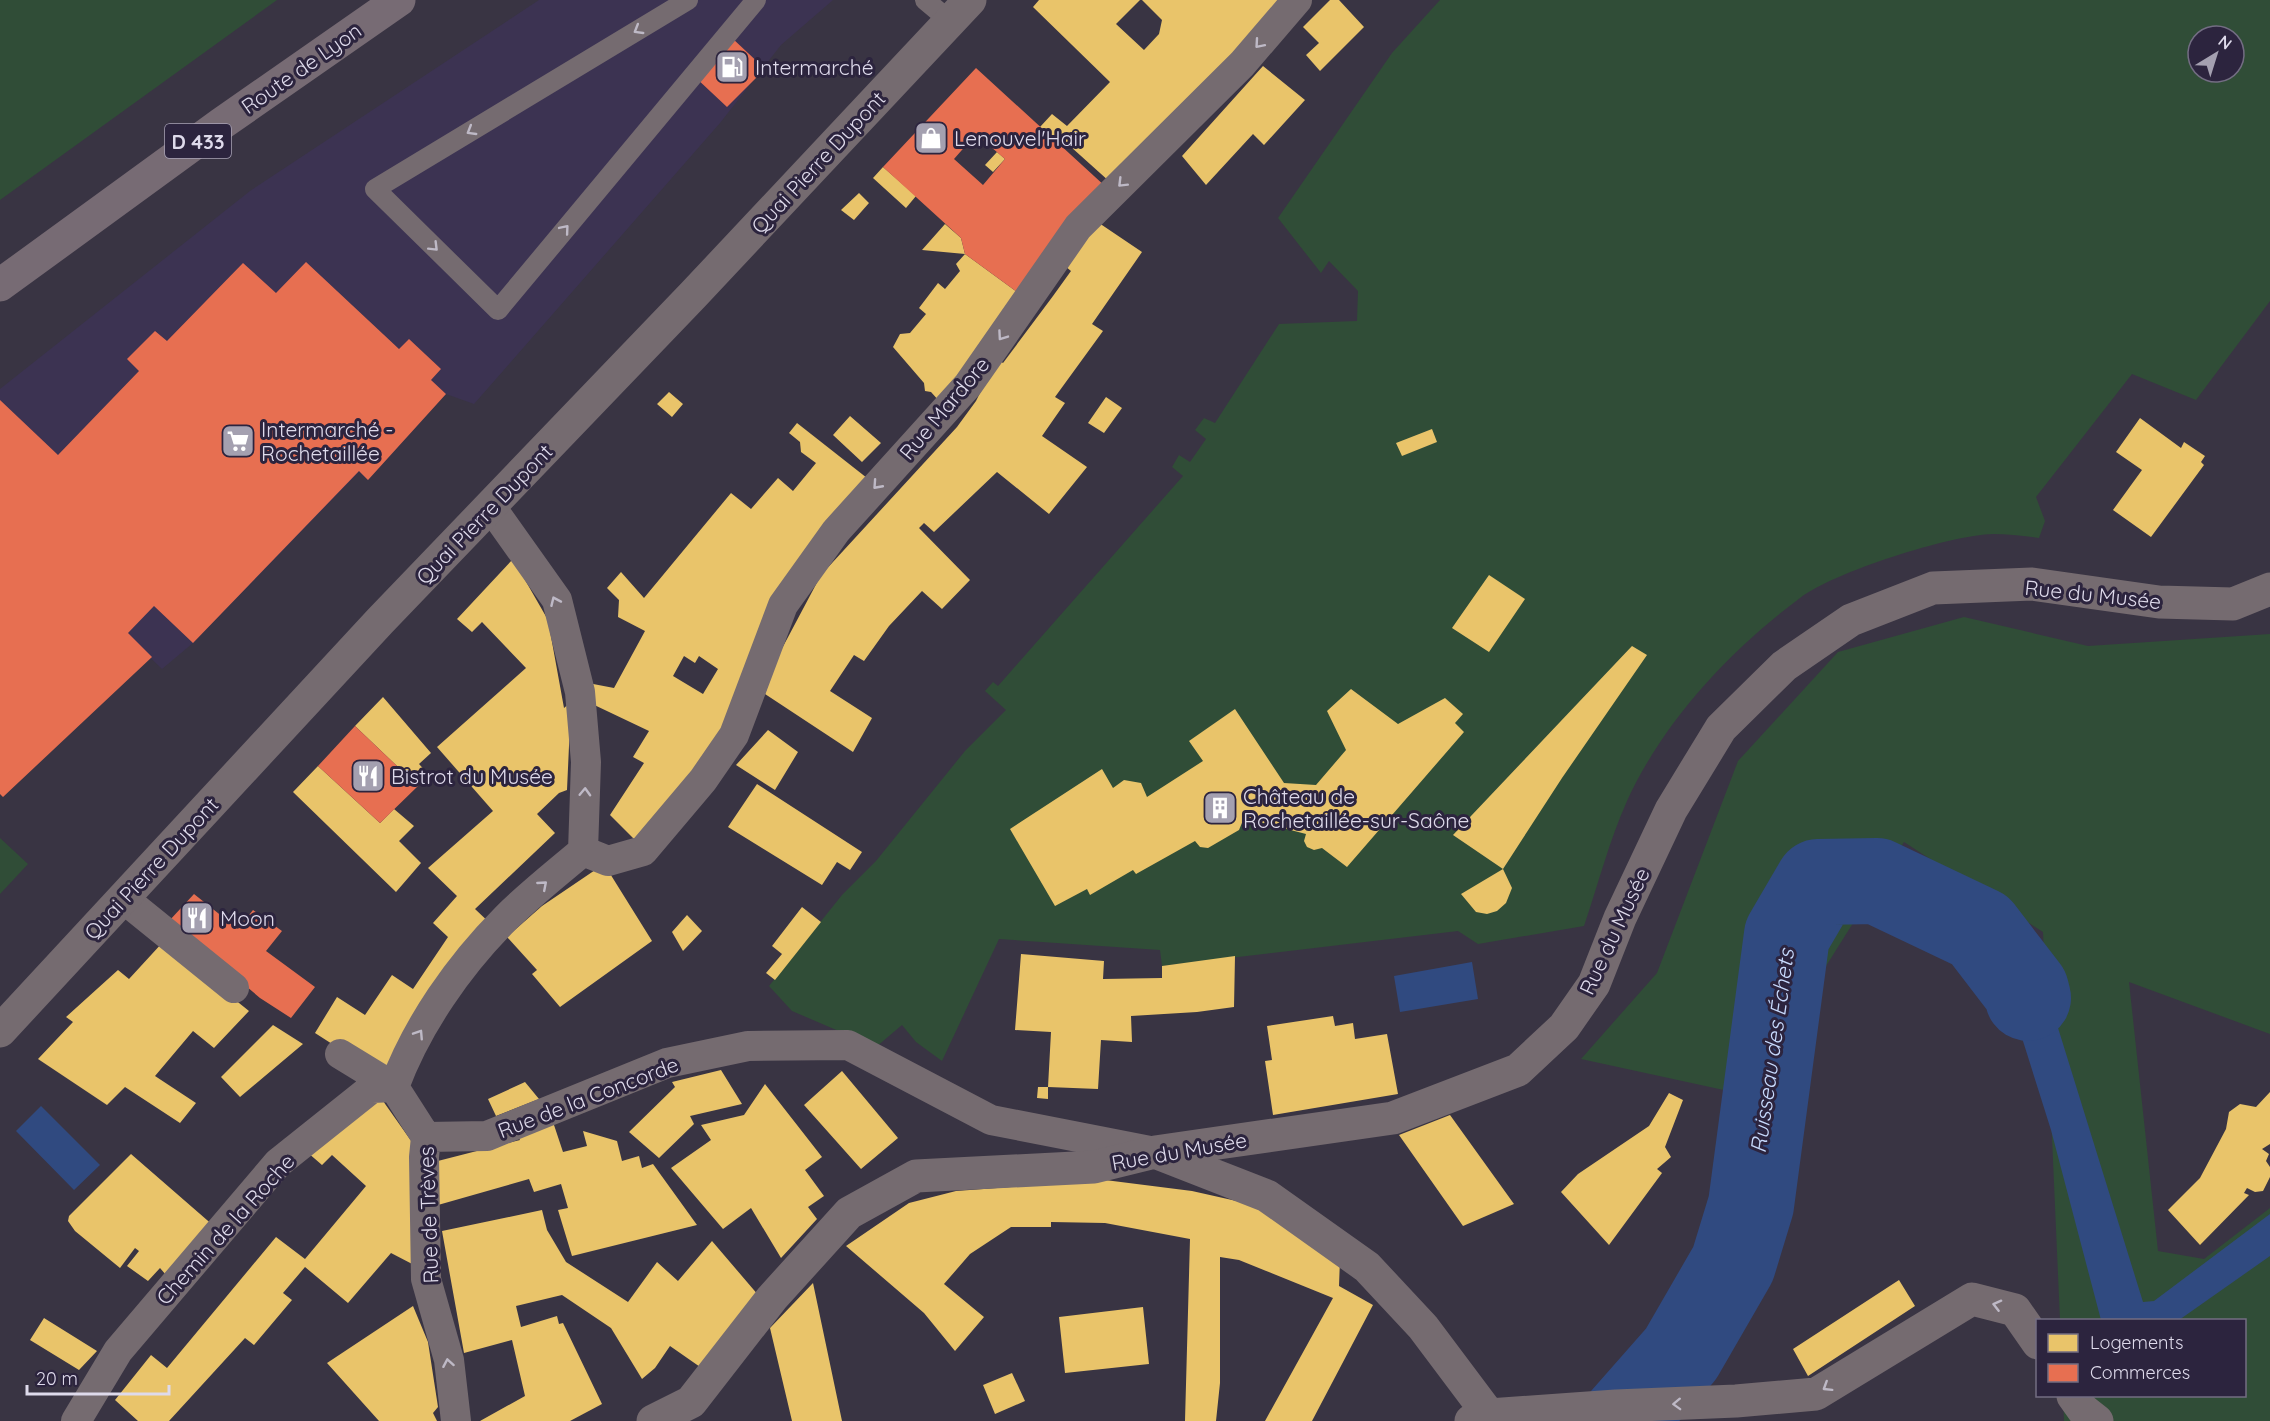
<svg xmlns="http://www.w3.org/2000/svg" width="2270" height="1421" font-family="Quicksand,sans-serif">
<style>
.built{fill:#3c3352}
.green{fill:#304d37;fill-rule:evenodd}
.water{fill:#304a80}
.homes{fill:#e9c46a;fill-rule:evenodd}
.shops{fill:#e76f51;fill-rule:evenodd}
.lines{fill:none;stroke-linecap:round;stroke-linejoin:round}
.river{stroke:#304a80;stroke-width:86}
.service{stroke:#756b70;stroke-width:20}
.pedestrian{stroke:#756b70;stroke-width:30}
.minor{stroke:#756b70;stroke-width:33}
.tertiary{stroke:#756b70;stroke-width:33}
.primary{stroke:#776b74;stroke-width:33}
.oneway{stroke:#beb9c6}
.labels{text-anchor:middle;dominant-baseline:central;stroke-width:6;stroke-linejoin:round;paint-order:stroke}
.shield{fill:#2c243e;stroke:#a9a3b7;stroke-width:1.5}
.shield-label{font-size:20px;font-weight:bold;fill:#dedaeb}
.poi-label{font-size:21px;fill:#dedaeb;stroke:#2c243e;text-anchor:start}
.street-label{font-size:21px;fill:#dedaeb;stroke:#2c243e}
.water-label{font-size:22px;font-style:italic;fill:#c7dafd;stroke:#2c243e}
</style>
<rect width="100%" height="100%" fill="#393443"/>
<path class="built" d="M539,0H833L781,45L720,123L474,404L446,394L368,480L359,472L193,643L162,669L0,511V389L250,191Z"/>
<path class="green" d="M0,0H277L0,200Z
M1440,0H2270V301L2196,400L2132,374L2036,497L2045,521L2039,538C2024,536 2008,534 1993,534C1950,535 1834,572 1800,598C1730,650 1663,722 1627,801C1609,841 1598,885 1584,926L1478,944L1458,931L1162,966L1160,950L999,939L942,1061L916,1042L902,1025L876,1047L792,1011L769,986L842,895L876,861L965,751L1006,710L985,691L993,682L998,686L1183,476L1172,467L1179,455L1190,462L1206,439L1195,430L1204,418L1215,423L1279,324L1357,321L1358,291L1329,261L1321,273L1278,218L1392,53ZM2198,36H2234V72H2198Z
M1964,617L2088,646L2270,634V1034L2129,982L2158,1251L2204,1259L2270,1208V1421H2064L2063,1396H2244V1320H2060L2043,932L1904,842L1799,1009L1733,1092L1581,1059L1657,973L1738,761L1838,652Z
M0,838L28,864L0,894Z"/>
<path class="water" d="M1844,849L1904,863L1934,876L1910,910C1814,887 1789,947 1781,1031C1779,1051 1781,1072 1777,1091C1775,1104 1757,1121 1748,1133C1754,1062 1758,870 1844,849Z
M1966,893L2019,930L2041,973L2143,1302L2154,1301L2270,1214V1256L2179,1320H2101L2051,1130L2017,1022L1982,954L1945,923Z
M1472,962L1478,999L1400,1012L1394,976Z
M41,1106L100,1165L74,1190L16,1131Z
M1769,1164L1753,1239L1681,1381L1637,1382L1695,1307L1715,1269L1735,1210Z"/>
<path class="homes" d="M1039,0H1140L1116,24L1144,50L1159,34L1162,20L1142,0H1289L1110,182L1061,138L1056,141L1040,127L1052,114L1067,126L1110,82L1033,7Z
M1330,0H1339L1364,27L1320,71L1306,55L1319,43L1303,27Z
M1263,66L1305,100L1264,145L1253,134L1206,185L1182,156Z
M997,152L1005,159L993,172L985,165Z
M883,167L916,196L906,208L873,178Z
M859,193L869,203L854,220L841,210Z
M1099,223L1142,252L1092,324L1103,331L1055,397L1065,403L1042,436L1087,467L1049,514L997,472L934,532L924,523L919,528L970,580L942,609L922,591L889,626L864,661L854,655L830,691L872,718L853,752L765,694L778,656L821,575L957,427L976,401L997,359L1003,363L1053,296L1071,271L1065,266Z
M945,224L961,238L965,254L922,250Z
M965,254L1017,292L940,402L931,392L925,391L924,383L893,347L900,334L910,333L926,314L919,308L938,283L945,289L960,271L956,264Z
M669,392L683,404L672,417L657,404Z
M1106,397L1122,408L1104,433L1088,423Z
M850,416L881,443L862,462L833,435Z
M2140,418L2181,448L2184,442L2205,456L2201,462L2204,465L2151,537L2113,510L2142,470L2116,452Z
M797,423L867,478L743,702L696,781L635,840L610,815L644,763L633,757L649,731L588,702V683L614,688L645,631L618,617L619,600L607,588L621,572L644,598L731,493L751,509L778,478L793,491L816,463L801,452L800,442L789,433ZM684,656L695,663L699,656L718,669L703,694L673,676Z
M1432,429L1437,442L1402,456L1396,443Z
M513,559L548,620L564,708L571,702L567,790L559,793L537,814L555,833L475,909L494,927L382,1076L315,1033L337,997L365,1015L392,975L413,989L448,937L433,923L457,896L428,868L493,811L437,747L526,668L482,622L472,632L457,619Z
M1489,575L1525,599L1489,652L1452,628Z
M1632,646L1647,655L1562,778L1503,869L1453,835Z
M1351,689L1398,724L1445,698L1463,714L1455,723L1464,732L1347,867L1322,848L1314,850L1307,847L1304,841L1306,834L1244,818L1239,830L1208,848L1200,847L1195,841L1136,874L1133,870L1090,895L1087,889L1055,906L1010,829L1102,769L1113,788L1124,780L1141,783L1147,797L1203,761L1189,741L1235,709L1284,783L1316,785L1346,750L1327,711Z
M383,697L431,753L419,764L429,775L418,786L355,726Z
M768,730L798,752L775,790L736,765Z
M318,766L380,823L394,809L414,826L399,841L421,863L396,892L293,792Z
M757,784L862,852L850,870L837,862L822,885L728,827Z
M604,864L652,941L560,1007L532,974L537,970L507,937L542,906Z
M1503,869L1512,888L1506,903L1497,911L1487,914L1476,912L1461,894Z
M802,907L821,922L775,980L766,973L782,954L772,946Z
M687,915L702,931L683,951L672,932Z
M163,942L249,1011L214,1048L193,1031L155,1076L196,1103L180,1123L125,1087L107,1105L38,1059L73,1022L66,1017L118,970L129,979Z
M1021,954L1104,961L1103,979L1162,978V966L1235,956L1234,1007L1197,1012L1131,1016L1132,1042L1101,1040L1098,1089L1048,1087L1051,1032L1015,1030Z
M1333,1016L1335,1026L1353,1023L1355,1039L1387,1034L1398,1094L1273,1115L1265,1061L1272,1060L1267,1026Z
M273,1025L303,1044L240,1097L221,1077Z
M721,1070L742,1104L690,1116L694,1124L659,1158L629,1132L675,1087L672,1082Z
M842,1071L898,1138L861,1169L804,1105Z
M525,1082L539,1099L496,1116L488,1099Z
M765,1084L822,1157L805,1170L824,1196L808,1207L817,1219L781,1258L751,1208L723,1229L671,1168L711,1140L701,1125L744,1115Z
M1038,1087H1048V1099L1037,1098Z
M376,1091L414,1145L416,1266L391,1253L348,1303L305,1267L283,1293L292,1300L254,1345L245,1338L169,1421H138L115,1400L151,1355L167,1368L276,1237L305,1259L366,1186L332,1155L322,1165L307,1152Z
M2270,1092V1144L2262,1149L2269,1154L2266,1161L2270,1167V1177L2263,1191L2255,1192L2247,1188L2244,1193L2249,1195L2200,1245L2168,1210L2200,1178L2226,1129L2229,1112L2240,1104L2256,1107Z
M1669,1093L1683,1100L1665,1147L1671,1157L1657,1169L1662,1173L1609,1245L1561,1192L1578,1174L1649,1126Z
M1450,1115L1514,1204L1463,1226L1399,1135Z
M553,1122L563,1152L587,1146L583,1131L617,1141L622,1161L639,1156L642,1168L653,1164L697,1225L572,1256L558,1210L568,1208L561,1184L534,1192L529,1179L438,1205L430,1163L520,1140L516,1132Z
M131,1154L215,1227L166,1275L160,1268L148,1281L127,1266L139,1251L135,1248L120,1268L75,1231L68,1221L69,1216Z
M1105,1180L1192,1191L1241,1202L1273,1214L1340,1259L1339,1286L1373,1305L1312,1421H1265L1333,1298L1239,1260L1220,1257V1383L1216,1421H1185L1190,1239L1105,1223L1051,1222V1227H1011L970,1254L944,1284L984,1317L955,1351L924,1313L846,1246L909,1203L956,1191Z
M542,1210L547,1230L566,1262L628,1302L657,1262L678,1281L712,1241L759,1296L703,1369L670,1346L655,1368L642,1379L611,1328L562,1295L516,1306L521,1327L557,1316L559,1324L563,1323L602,1404L570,1421H480L525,1396L512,1340L464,1353L442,1231Z
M1899,1280L1915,1306L1808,1376L1793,1349Z
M813,1283L842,1421H792L770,1328Z
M413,1306L428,1342L438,1407L433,1413L437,1421H379L327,1363Z
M1143,1307L1149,1364L1065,1373L1059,1317Z
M44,1318L97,1351L79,1370L30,1340Z
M1012,1373L1025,1401L995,1414L983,1385Z"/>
<path class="shops" d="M732,38L765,69L727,107L695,77Z
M976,68L1106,187L1017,292L965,254L961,238L883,167ZM976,134L1005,159L983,185L954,159Z
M306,262L399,349L409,339L441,369L431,380L446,394L368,480L359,471L193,643L154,606L128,633L152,657L3,797L0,794V400L58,455L139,371L127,359L155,331L167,341L243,263L276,293Z
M355,726L418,786L380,823L318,766Z
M194,894L238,929L253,910L282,931L266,951L315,987L291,1018L260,998L169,921Z"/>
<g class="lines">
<path class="river" d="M1622,1421L1681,1354L1733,1264L1751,1205L1787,935L1818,882L1877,881L1980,930L2026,990L2028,998"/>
<path class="service" d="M688,0L375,189L498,310L756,0
M925,0L950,21"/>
<path class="pedestrian" d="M491,507L557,600L580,692L586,762L583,851
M583,851L608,861L643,851L703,780L734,735L783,605L836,531L968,385L1078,227L1242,64L1297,0
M124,899L234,988
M340,1054L394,1087
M394,1087L426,1137L424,1157L426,1279L449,1360L456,1421
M394,1087C417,1025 459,965 506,918C530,894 557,873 583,851
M426,1137L487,1136L667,1063L748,1046L848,1045L991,1120L1155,1152
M76,1421L118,1351L278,1163L372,1088L394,1087"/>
<path class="minor" d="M1157,1153L1267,1196L1367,1267L1423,1327L1489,1415
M2073,1396L2083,1410L2097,1421
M653,1421L691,1402L772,1298L849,1213L916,1176L1094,1167L1155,1152L1393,1118L1518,1070L1564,1027L1594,984L1620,918L1671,810L1721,728L1784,666L1851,620L1933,588L2032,584L2159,602L2233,604L2270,589
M1471,1421L1489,1415L1616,1406L1736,1401L1816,1394L1972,1299L2015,1310L2038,1343"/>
<path class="tertiary" d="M0,1031L380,621L693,295L970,0"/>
<path class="primary" d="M0,285L221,124L399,0"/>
</g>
<defs><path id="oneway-chevron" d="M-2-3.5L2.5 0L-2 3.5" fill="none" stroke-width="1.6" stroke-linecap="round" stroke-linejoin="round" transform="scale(1.5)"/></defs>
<g class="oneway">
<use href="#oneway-chevron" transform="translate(638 30) rotate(149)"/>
<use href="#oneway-chevron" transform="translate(1259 44) rotate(131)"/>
<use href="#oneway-chevron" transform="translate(471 131) rotate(149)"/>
<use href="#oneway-chevron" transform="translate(1122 183) rotate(135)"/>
<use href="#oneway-chevron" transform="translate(565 229) rotate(-50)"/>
<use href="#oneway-chevron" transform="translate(434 247) rotate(45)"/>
<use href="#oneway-chevron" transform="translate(1002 336) rotate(125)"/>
<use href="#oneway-chevron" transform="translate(877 485) rotate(132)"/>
<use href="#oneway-chevron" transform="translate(555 601) rotate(-114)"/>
<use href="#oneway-chevron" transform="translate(585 792) rotate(-88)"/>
<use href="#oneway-chevron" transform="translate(543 885) rotate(-41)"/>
<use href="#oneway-chevron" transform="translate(419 1034) rotate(-57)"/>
<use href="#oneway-chevron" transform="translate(1997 1305) rotate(-166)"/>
<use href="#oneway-chevron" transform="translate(448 1363) rotate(-100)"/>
<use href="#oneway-chevron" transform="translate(1827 1387) rotate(148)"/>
<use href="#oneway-chevron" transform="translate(1677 1404) rotate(178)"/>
</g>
<defs>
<symbol id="fuel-square" viewBox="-11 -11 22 22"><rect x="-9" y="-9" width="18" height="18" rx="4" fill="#a4a0b0" stroke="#2c243e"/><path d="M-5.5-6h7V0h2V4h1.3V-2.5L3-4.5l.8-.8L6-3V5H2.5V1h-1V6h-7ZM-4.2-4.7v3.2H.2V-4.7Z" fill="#fff"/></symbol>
<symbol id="shop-square" viewBox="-11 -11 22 22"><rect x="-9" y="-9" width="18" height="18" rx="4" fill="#a4a0b0" stroke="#2c243e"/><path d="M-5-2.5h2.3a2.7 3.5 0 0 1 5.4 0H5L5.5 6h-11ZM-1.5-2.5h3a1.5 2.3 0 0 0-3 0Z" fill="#fff"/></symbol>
<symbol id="supermarket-square" viewBox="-11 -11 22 22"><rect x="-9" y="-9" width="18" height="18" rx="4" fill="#a4a0b0" stroke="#2c243e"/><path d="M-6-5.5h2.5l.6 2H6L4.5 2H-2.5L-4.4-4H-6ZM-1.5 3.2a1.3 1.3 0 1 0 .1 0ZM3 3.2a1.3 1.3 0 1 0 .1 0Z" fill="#fff"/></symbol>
<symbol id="restaurant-square" viewBox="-11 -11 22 22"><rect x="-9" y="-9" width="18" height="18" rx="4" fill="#a4a0b0" stroke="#2c243e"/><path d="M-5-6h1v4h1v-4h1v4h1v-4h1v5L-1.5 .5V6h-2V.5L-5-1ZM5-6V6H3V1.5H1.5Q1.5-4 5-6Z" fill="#fff"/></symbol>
<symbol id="building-square" viewBox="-11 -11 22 22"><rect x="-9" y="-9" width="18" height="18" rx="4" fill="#a4a0b0" stroke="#2c243e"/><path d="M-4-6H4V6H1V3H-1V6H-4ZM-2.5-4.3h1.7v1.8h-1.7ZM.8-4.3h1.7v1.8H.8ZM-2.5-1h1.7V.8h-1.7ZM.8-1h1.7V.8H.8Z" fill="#fff"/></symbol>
</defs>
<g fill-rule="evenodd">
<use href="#fuel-square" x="713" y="48" width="38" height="38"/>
<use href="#shop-square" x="912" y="119" width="38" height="38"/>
<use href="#supermarket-square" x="219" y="422" width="38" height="38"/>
<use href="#restaurant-square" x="349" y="757" width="38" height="38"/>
<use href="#building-square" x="1201" y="789" width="38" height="38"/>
<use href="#restaurant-square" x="178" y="899" width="38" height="38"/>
</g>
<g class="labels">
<rect class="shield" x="165" y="124" width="66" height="34" rx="4.5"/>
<g class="shield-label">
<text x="198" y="141">D 433</text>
</g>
<g class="poi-label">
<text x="755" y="67">Intermarché</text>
<text x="954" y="138">Lenouvel'Hair</text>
<text x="261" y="429">Intermarché -<tspan x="261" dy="24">Rochetaillée</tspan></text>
<text x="391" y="776">Bistrot du Musée</text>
<text x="1243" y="796">Château de<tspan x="1243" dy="24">Rochetaillée-sur-Saône</tspan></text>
<text x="220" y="918">Moon</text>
</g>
<g class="street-label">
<text transform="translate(301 68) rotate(-35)">Route de Lyon</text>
<text transform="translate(818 162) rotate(-47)">Quai Pierre Dupont</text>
<text transform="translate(944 408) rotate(-50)">Rue Mardore</text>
<text transform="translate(484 514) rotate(-46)">Quai Pierre Dupont</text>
<text transform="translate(2093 594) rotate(6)">Rue du Musée</text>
<text transform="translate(151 868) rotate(-47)">Quai Pierre Dupont</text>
<text transform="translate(1614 931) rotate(-65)">Rue du Musée</text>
<text transform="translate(588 1097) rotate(-21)">Rue de la Concorde</text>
<text transform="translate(1179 1151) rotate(-10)">Rue du Musée</text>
<text transform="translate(428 1215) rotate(-92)">Rue de Trèves</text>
<text transform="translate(225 1229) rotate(-48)">Chemin de la Roche</text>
</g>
<g class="water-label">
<text transform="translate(1772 1051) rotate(-82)">Ruisseau des Échets</text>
</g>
</g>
<rect x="2036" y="1319" width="210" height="78" fill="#2c243e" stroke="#736d83" stroke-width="1.5"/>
<rect x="2048" y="1334" width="30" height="18" fill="#e9c46a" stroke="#736d83" stroke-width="1.5"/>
<text x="2090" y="1349" font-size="18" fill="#dedaeb">Logements</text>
<rect x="2048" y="1364" width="30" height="18" fill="#e76f51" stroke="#736d83" stroke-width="1.5"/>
<text x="2090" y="1379" font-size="18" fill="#dedaeb">Commerces</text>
<g transform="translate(2216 54) rotate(38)"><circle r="28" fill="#2c243e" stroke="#736d83" stroke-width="1.5"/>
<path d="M0-4.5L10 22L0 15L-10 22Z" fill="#a4a0b0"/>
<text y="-9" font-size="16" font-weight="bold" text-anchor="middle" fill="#dedaeb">N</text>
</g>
<path d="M27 1385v9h142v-9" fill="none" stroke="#dedaeb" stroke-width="3"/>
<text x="36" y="1385" font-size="18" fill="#dedaeb" stroke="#2c243e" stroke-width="4.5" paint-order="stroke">20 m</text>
</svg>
